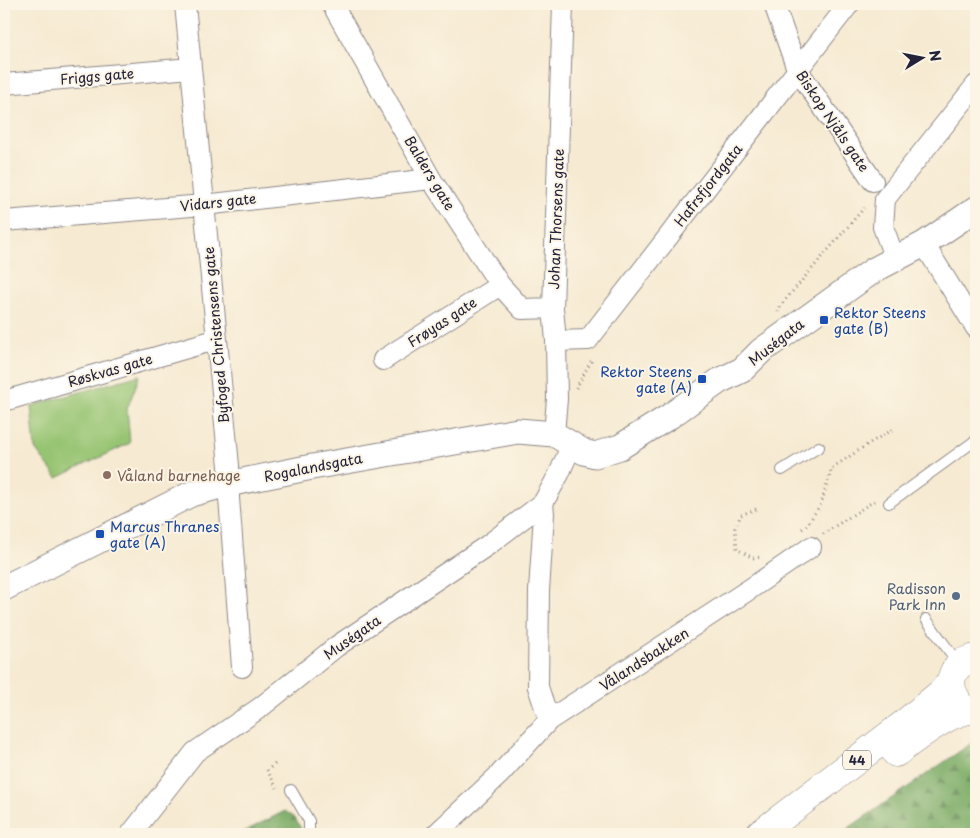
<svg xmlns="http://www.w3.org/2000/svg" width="980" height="838" font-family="'Playpen Sans',sans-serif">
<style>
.forest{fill:url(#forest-firs);stroke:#4e6650}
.green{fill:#97c472;stroke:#5c7356}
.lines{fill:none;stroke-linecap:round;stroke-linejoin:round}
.service-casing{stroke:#8c8686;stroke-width:12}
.minor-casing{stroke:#8c8686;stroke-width:22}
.tertiary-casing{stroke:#8c8686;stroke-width:27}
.primary-casing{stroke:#8c8686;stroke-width:29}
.path{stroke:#8c8686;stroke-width:3;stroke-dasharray:1 4;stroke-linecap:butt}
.service{stroke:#fff;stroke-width:10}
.minor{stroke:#fff;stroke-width:20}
.tertiary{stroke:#fff;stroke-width:25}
.primary{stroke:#fff;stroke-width:28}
.transit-dot{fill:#1a4fb4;stroke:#fcf5e5;stroke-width:2}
.education-dot{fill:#8d6e63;stroke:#fcf5e5;stroke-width:2}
.service-dot{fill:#5c6f8a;stroke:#fcf5e5;stroke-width:2}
.labels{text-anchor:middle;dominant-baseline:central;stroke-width:4;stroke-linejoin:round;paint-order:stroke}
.shield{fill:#fcf5e5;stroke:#63616e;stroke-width:1}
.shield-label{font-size:12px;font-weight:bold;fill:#22223b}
.street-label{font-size:14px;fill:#22223b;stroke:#fcf5e5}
.transit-label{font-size:14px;fill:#164399;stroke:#fcf5e5;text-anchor:start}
.education-label{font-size:14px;fill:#785e54;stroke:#fcf5e5;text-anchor:start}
.service-label{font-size:14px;fill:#4e5e75;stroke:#fcf5e5;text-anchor:end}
</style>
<defs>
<pattern id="forest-firs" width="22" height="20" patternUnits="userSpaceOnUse" patternTransform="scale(1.25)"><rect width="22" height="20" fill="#79aa64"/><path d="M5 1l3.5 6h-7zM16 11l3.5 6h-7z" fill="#638a54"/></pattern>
</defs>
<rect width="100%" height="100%" fill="#fcf5e5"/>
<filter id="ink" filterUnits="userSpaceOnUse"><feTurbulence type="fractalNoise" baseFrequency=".02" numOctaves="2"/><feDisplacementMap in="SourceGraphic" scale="10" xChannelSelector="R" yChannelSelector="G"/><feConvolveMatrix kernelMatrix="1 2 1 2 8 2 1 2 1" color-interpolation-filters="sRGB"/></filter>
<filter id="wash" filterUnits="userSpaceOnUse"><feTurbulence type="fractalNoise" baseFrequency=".0096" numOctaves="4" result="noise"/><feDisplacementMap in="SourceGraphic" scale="20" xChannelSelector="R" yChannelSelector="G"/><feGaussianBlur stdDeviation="1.12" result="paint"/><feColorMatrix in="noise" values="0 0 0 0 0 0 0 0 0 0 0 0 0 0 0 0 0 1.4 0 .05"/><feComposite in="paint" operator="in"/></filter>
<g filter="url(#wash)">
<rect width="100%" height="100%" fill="#f6ead2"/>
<path class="forest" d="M976,740V834H840Z
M285,811L295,818L304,834H239Z"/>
<path class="green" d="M140,375L127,409L130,443L57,478L35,449L31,406Z"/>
</g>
<g filter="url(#ink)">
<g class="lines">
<defs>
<path id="service" d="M782,470L819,447
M889,503L976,440
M926,619L955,659L958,665
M291,790L309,821V834"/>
<path id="minor" d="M185,4L229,466V498L242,667
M332,4L431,179L500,285L522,309L553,308
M774,4L797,69L873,181
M4,84L191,68
M4,221L204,205L431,179
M924,244L976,328
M895,259L883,227L885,199L976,85
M556,341L588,340L849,4
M383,360L500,285
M4,401L208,342L217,341
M554,434L557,399L556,341L553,308L563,4
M543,503L544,514L539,591L538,687L549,720
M131,834L195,752L261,707L337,646L488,545L543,503L559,474L572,444
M436,834L499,775L549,720L750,589L811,547"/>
<path id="tertiary" d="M4,588L191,494L228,484L312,467L518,431L554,434L584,452L595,455L620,447L670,416L719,381L742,370L761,351L874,270L924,244L976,209"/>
<path id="primary" d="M956,698C944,679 956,661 976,658
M896,753C913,740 938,720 958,713C963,711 969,710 974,709
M760,834L905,723L941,693L951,682"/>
</defs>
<use href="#service" class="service-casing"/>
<use href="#minor" class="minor-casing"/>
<use href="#tertiary" class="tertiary-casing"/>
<use href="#primary" class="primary-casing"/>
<path class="path" d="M778,312L781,305L864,208
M576,388L593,358
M756,509L741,515L735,528L737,549L753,558L762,557
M802,529L807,525L821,504L832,468L873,441L896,428
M823,534L874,501
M275,764L267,770L277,788"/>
<use href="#service" class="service"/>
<use href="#minor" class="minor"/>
<use href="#tertiary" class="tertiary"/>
<use href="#primary" class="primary"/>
</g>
</g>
<g class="transit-dot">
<rect x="819" y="315" width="10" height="10" rx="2.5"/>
<rect x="697" y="374" width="10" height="10" rx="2.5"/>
<rect x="95" y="529" width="10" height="10" rx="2.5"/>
</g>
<circle class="education-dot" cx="107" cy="475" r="5"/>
<circle class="service-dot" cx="956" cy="596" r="5"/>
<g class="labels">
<rect class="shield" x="843" y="750.5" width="28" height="19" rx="4"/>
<g class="shield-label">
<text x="857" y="760">44</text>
</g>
<g class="street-label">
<text transform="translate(97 76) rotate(-5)">Friggs gate</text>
<text transform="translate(833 121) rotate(56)">Biskop Njåls gate</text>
<text transform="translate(430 173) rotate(59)">Balders gate</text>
<text transform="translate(708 185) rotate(-52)">Hafrsfjordgata</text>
<text transform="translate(218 202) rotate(-6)">Vidars gate</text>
<text transform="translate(556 219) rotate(-88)">Johan Thorsens gate</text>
<text transform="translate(442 322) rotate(-33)">Frøyas gate</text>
<text transform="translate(216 335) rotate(-95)">Byfoged Christensens gate</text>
<text transform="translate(776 342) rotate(-38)">Muségata</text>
<text transform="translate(110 370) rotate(-16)">Røskvas gate</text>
<text transform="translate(313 467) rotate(-11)">Rogalandsgata</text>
<text transform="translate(352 637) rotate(-35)">Muségata</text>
<text transform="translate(644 659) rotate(-33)">Vålandsbakken</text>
</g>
<g class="transit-label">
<text x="834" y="312">Rektor Steens<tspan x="834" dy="16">gate (B)</tspan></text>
<text x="692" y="371" text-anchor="end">Rektor Steens<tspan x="692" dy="16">gate (A)</tspan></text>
<text x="110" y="526">Marcus Thranes<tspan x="110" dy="16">gate (A)</tspan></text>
</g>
<g class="education-label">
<text x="117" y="475">Våland barnehage</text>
</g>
<g class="service-label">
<text x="946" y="588">Radisson<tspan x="946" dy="16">Park Inn</tspan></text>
</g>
</g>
<rect width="980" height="838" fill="none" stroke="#fcf5e5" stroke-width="20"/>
<g transform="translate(922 58) rotate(80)" stroke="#fcf5e5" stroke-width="4" paint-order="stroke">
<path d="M0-4L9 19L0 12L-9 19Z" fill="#22223b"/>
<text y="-8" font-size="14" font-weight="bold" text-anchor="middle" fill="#22223b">N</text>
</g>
</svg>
